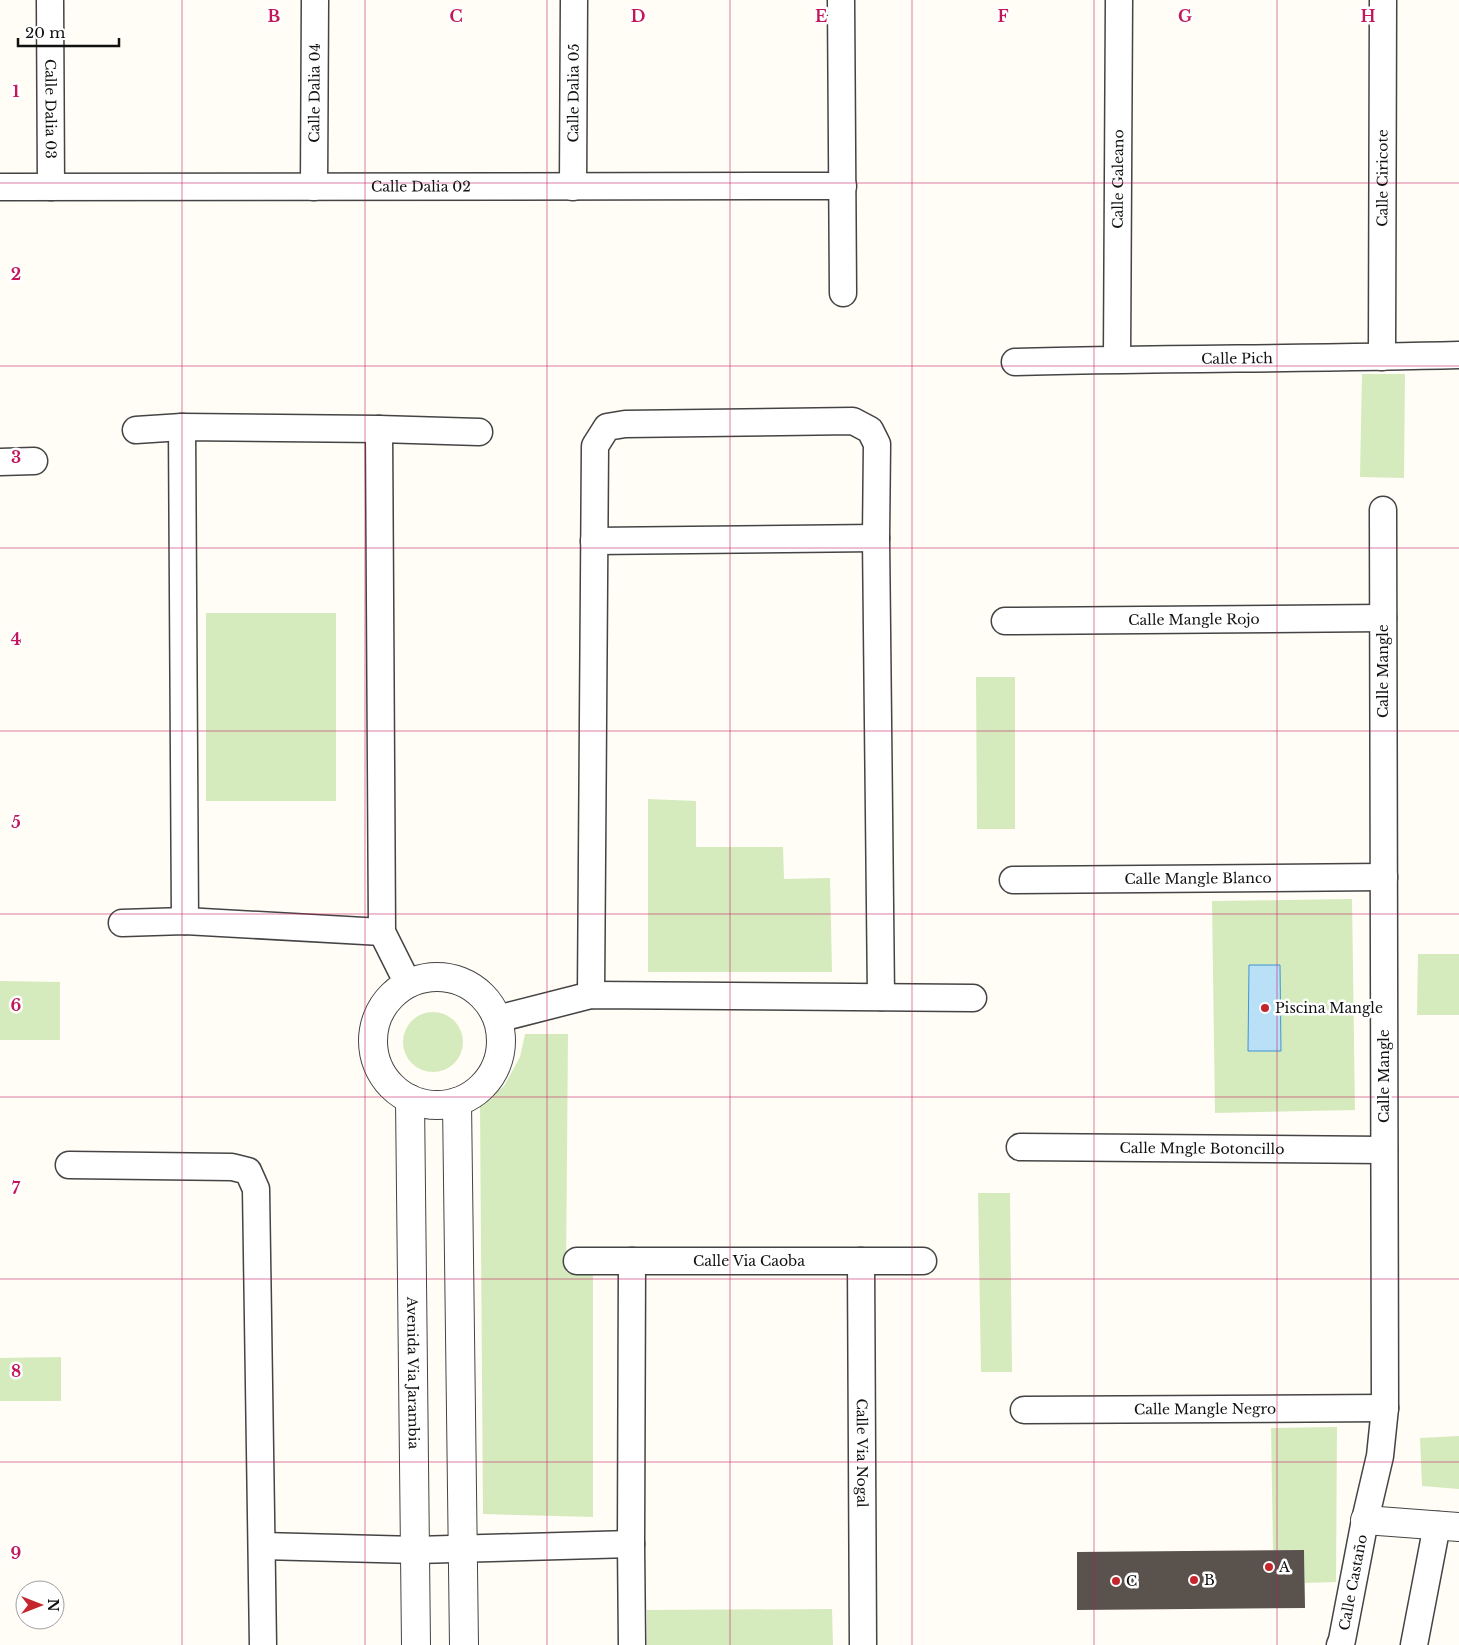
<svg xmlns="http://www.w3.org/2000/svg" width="1459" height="1645" font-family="'Libre Baskerville',serif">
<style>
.green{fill:#d5ebbd}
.water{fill:#b9e0f7;stroke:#3f96cf}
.building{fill:#5a524d}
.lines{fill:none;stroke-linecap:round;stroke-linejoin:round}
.minor-casing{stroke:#444;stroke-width:29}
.tertiary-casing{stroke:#444;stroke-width:30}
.minor{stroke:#fff;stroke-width:26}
.tertiary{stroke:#fff;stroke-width:28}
.grid{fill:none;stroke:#c2185b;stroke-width:1;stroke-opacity:0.55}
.poi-dot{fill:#c4262e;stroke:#fff;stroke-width:2}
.labels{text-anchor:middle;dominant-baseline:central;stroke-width:5;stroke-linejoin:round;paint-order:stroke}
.street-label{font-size:14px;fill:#111;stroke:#fff}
.poi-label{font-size:14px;fill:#111;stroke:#fff;text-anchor:start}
.grid-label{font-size:16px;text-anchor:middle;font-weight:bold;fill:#c2185b;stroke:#fff;stroke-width:5;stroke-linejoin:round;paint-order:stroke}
</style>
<rect width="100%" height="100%" fill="#fffdf5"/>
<path class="green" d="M1362,374H1405L1404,478L1360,477Z
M206,613H336V801H206Z
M976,677H1015V829H977Z
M648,799L696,801V847H783L784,879L830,878L832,972H648Z
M1352,899L1355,1110L1215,1113L1212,901Z
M1418,954H1459V1015H1417Z
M0,981L60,982V1040H0Z
M403 1042a30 30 0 1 1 60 0a30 30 0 1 1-60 0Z
M525,1034H568L566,1272L593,1274V1517L483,1514L480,1105L504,1086L520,1057Z
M978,1193H1010L1012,1372H981Z
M61,1357V1401H0V1358Z
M1337,1427L1336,1582L1305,1583L1304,1550H1273L1271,1428Z
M1459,1436V1489L1422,1486L1420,1438Z
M832,1609L833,1645H647V1610Z"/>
<path class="water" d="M1249,965H1280L1281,1051H1248Z"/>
<path class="building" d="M1304,1550L1305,1608L1077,1610V1552Z"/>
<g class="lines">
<defs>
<g id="minor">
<path id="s1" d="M50,0L51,187"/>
<path d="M841,0L843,293"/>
<path id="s2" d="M0,187L843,186"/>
<path id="s3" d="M314,187L315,0"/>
<path id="s4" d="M573,187L574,0"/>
<path id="s5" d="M1382,357L1383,0"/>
<path id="s6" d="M1117,359L1119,0"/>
<path id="s7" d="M1015,362C1163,358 1311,359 1459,355"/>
<path d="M182,427L185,921"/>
<path d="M379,429L382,932L408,984"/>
<path d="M136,430L182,427L379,429L479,432"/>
<path d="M0,462L34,461"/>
<path d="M594,541L876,538"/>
<path id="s8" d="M1005,621L1383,618"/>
<path id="s9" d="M1013,880L1384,877"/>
<path d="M122,923L185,921L382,932"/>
<path d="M591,995L595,446L607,427L625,424L853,421L870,430L877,444L876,538L881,997"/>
<path d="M497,1019L591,995L973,998"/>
<path id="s10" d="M1020,1147L1384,1150"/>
<path d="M69,1165L232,1167L248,1171L256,1189L263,1645"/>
<path id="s11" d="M577,1261H923"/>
<path d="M632,1261L631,1544L632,1645"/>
<path id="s12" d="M861,1261L863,1645"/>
<path id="s13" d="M1024,1410L1385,1408"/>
<path d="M262,1546L416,1550L631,1544"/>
<path id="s14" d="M1340,1645L1342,1640L1365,1520L1380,1456L1385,1408L1383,510"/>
<path d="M1414,1645L1437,1525"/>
</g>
<g id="tertiary">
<circle cx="437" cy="1041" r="64"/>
<path id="s15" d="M410,1099L416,1645"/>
<path d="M457,1102L464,1645"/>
<path d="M1365,1520L1459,1527"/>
</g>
</defs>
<use href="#minor" class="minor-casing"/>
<use href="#tertiary" class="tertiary-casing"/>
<use href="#minor" class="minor"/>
<use href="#tertiary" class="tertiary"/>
</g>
<path class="grid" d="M182,0V1645M365,0V1645M547,0V1645M730,0V1645M912,0V1645M1094,0V1645M1277,0V1645M0,183H1459M0,366H1459M0,548H1459M0,731H1459M0,914H1459M0,1097H1459M0,1279H1459M0,1462H1459"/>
<g class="poi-dot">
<circle cx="1265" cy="1008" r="5"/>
<circle cx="1269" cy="1567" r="5"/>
<circle cx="1194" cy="1580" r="5"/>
<circle cx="1116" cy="1581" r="5"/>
</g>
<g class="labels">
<g class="street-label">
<text stroke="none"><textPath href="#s3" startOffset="94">Calle Dalia 04</textPath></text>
<text stroke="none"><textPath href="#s4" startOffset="94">Calle Dalia 05</textPath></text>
<text stroke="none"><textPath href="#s1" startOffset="109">Calle Dalia 03</textPath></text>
<text stroke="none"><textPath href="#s6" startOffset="180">Calle Galeano</textPath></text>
<text stroke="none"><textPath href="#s5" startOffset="179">Calle Ciricote</textPath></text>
<text stroke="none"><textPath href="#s2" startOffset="421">Calle Dalia 02</textPath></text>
<text stroke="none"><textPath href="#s7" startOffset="222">Calle Pich</textPath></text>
<text stroke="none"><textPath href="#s8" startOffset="189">Calle Mangle Rojo</textPath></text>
<text transform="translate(1383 671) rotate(-90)">Calle Mangle</text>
<text stroke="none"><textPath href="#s9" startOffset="185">Calle Mangle Blanco</textPath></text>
<text transform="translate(1384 1076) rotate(-90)">Calle Mangle</text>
<text stroke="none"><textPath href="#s10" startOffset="182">Calle Mngle Botoncillo</textPath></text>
<text stroke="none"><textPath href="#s11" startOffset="172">Calle Via Caoba</textPath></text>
<text stroke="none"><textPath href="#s15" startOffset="274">Avenida Via Jarambia</textPath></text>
<text stroke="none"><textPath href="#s13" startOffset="181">Calle Mangle Negro</textPath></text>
<text stroke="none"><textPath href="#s12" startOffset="192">Calle Via Nogal</textPath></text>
<text stroke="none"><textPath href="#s14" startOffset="64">Calle Castaño</textPath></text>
</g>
<g class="poi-label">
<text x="1275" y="1008">Piscina Mangle</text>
<text x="1279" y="1567">A</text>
<text x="1204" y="1580">B</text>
<text x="1126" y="1581">C</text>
</g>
</g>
<g class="grid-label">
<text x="274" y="22">B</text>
<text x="456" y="22">C</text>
<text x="638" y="22">D</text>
<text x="821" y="22">E</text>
<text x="1003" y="22">F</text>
<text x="1185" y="22">G</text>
<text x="1368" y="22">H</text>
<text x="16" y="97">1</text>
<text x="16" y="280">2</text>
<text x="16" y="463">3</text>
<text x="16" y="645">4</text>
<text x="16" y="828">5</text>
<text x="16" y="1011">6</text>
<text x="16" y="1194">7</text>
<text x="16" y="1377">8</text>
<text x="16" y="1559">9</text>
</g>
<g transform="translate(40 1605) rotate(90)"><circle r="24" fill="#ffffff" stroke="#a0a0a0"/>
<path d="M0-4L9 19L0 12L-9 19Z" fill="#c4262e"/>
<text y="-8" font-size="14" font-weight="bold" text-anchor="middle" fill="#111111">N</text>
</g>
<path d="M18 38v8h101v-8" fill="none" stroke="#111111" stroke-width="2.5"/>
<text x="25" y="38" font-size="15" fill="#111111" stroke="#ffffff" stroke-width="4" paint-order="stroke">20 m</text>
</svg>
